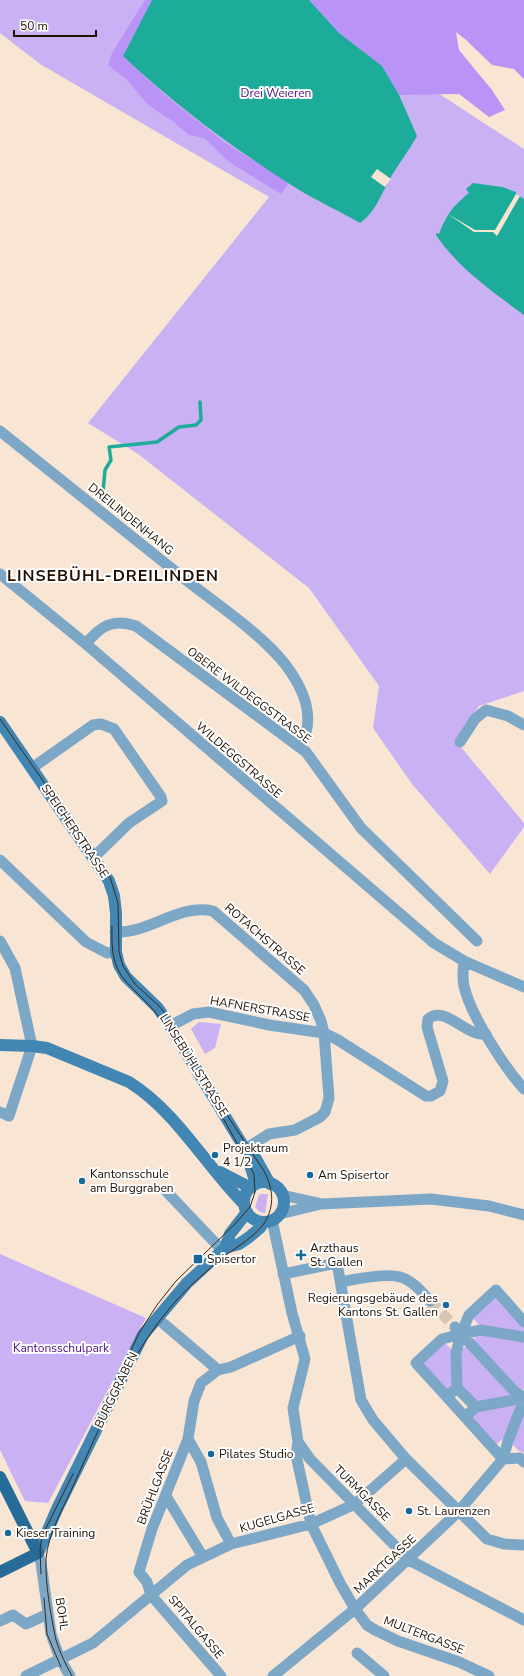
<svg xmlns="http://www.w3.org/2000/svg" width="524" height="1676" font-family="'Nunito Sans',sans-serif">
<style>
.green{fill:#c9b1f4}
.forest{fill:#ba93f6}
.water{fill:#1cac99}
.pier{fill:#f9e5d4}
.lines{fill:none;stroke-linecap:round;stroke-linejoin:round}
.stream{stroke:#1cac99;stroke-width:3.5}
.street-tunnel{stroke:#d9c5b4;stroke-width:11;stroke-dasharray:11 5.5;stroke-linecap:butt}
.street{stroke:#7da7c7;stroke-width:11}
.secondary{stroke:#4286b4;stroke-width:12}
.primary{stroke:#276c99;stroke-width:12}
.tram{stroke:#3a291a;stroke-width:1}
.poi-dot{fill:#16699a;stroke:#fff;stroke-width:1.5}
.labels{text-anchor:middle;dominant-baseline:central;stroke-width:4;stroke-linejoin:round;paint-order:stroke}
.park-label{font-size:12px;fill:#4e0f86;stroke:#fff}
.street-label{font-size:12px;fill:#211002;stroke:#fff}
.poi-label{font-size:12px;fill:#211002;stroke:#fff;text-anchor:start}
.district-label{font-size:16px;font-weight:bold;letter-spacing:1px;fill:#211002;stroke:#fff}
</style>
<rect width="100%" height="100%" fill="#f9e5d4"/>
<path class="green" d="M0,0H317L349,35L524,149V691L479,706L456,741L524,823V827L490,874L412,784L373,728L379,686L309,588L138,454L88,423L269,197L40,64L0,33Z
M199,1022L221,1024L215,1048L205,1054L191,1029Z
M262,1194H268L265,1213L260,1212L255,1207L259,1195Z
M0,1254L146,1318L48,1503L25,1501L0,1450Z
M495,1293L524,1326V1334L481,1327L471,1316Z
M480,1333L524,1340V1389L517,1390L472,1341Z
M443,1341L454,1352V1386L448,1392L420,1363Z
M468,1344L512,1392L511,1397L478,1404L460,1384L459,1352Z
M517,1404L506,1436L497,1444L469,1417L476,1410Z
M524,1409V1453L519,1451L512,1444Z"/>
<path class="forest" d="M145,0H152L123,56L165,95L224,142L289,183L281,194L229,162L204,138L189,135L171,120L148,105L127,80L108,65L112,53Z
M309,0H524V79L514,69L492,65L465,39L456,32L459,50L492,90L505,110L489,117L459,94L399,95L382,66L339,33Z"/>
<path class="water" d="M152,0H309L339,33L382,66L399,95L417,136C409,150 400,162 392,175C382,192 376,212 360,223C339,211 317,201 296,188C234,149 176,106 123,56Z
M473,183L502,187L516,192V194L524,199V315C492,291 459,269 436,235V233L439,234C447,214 452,207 469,193L466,189Z"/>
<path class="pier" d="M377,169L391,179L385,187L371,177Z
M516,194L520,196L497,236L493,232H474L448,214L475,230H495Z"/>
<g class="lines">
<path class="stream" d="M99,497L103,492L105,470L111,460L109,447L157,442L179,427L196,425L201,420L200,402"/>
<path class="street-tunnel" d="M430,1301L455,1327"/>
<path class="street" d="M0,431C62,480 124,530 186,580C218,605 260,633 285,664C304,689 317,718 300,747
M0,574L86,644L434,943L464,961L524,987
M86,644C100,626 113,618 136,626L306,752L361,828L477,941
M460,742L475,719L486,710L508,716L524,725
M32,768L93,725L101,724L114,729L161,797L162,801L129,823L94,857
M0,860L86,942L107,953L116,952
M115,932C149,934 179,903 213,911L304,990L314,1005L321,1021L324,1033L329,1098L325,1112L320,1117L295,1130L269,1134L245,1149
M0,941L15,968L32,1046L9,1116L0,1112
M464,961C463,970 462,977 464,986C470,1014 504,1067 524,1089
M170,1026L193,1014L209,1012L269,1025L324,1033L338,1040L426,1096H431L440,1091L443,1081L427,1027L428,1019C445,1004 467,1038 486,1034
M165,1190L222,1250
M282,1195L318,1203
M280,1214L321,1204L431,1199L489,1206L524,1215
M272,1220L292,1313L305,1359L293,1408L298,1442L296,1455L311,1524L340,1583L355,1609L367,1625L375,1630L398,1641L459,1662L489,1676
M283,1274L337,1263L361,1400L373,1420L406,1459L487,1539L504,1544L524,1545
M341,1282C354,1279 388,1273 400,1277C412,1280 422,1292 430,1301
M164,1324L218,1370
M455,1327L515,1392L524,1397
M457,1388L476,1407
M447,1397L416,1363L442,1339L461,1334L469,1315L496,1290L524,1322
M465,1417L476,1407L524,1398
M188,1439L201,1462L217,1518L231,1544
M298,1442L310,1459L409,1560L524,1620
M503,1459L447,1397L457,1388L456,1353L461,1334L481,1330L524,1337
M503,1459L520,1458L524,1462
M166,1496L203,1557
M38,1553L41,1563L51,1634L60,1659L70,1676
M0,1621L13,1615L26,1624L48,1614
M357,1653L384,1676
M26,1676L93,1643L187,1565L231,1544L311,1524L355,1504L406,1459
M221,1676L151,1595L147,1582L139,1572L152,1529L188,1439L194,1401L201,1383L218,1370L231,1367L300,1336
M273,1676L355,1609L458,1512L503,1459L508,1441L524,1400"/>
<path class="secondary" d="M0,722L109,881L114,896L116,913V952L119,965L126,977L158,1008L170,1026L245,1149L256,1159L270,1184
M0,1045L32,1046L47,1048L129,1082C177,1112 205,1165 244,1204
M245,1149L256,1184
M220,1172L251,1188
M244 1202a20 20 0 1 1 40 0a20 20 0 1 1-40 0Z
M225,1248L230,1234L247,1212
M38,1553L57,1509L143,1335L187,1283L225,1248L239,1244L248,1238L260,1228L264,1222"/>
<path class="primary" d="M0,1477L38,1553L0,1572"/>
<path class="tram" d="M0,719L110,877L118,903L119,952L123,966L135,984L159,1006L167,1016L217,1100L264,1171C273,1188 275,1205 265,1222C256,1236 238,1246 226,1255C208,1270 190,1285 175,1302C129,1354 103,1421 74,1484C64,1507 48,1533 46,1559C45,1583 51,1617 56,1640C60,1653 66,1665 72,1676
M112,926C110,979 125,977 155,1012C163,1021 169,1032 176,1042
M119,1376L139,1333L157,1305L176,1281L235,1224L250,1207L255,1192L254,1174L223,1118
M41,1574L40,1549L42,1536L73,1474
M44,1598L47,1634L61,1667"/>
</g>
<g class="poi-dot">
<circle cx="215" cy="1155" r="4"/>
<circle cx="310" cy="1175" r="4"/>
<circle cx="82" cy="1181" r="4"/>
<path d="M299 1249h4v4h4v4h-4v4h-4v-4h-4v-4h4z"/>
<rect x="193" y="1254" width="10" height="10" rx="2"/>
<circle cx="446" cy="1305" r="4"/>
<circle cx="211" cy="1454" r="4"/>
<circle cx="409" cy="1511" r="4"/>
<circle cx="8" cy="1533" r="4"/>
</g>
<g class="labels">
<g class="park-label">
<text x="276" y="93">Drei Weieren</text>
<text x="61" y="1348">Kantonsschulpark</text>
</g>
<g class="street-label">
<text transform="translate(131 519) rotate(39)">DREILINDENHANG</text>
<text transform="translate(249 695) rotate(37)">OBERE WILDEGGSTRASSE</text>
<text transform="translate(239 760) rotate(41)">WILDEGGSTRASSE</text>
<text transform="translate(75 831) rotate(56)">SPEICHERSTRASSE</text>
<text transform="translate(265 939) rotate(41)">ROTACHSTRASSE</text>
<text transform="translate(260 1009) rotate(10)">HAFNERSTRASSE</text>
<text transform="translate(194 1065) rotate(58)">LINSEBÜHLSTRASSE</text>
<text transform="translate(116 1390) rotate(-64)">BURGGRABEN</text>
<text transform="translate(155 1487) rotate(-69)">BRÜHLGASSE</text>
<text transform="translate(362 1493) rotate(45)">TURMGASSE</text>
<text transform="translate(277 1518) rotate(-16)">KUGELGASSE</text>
<text transform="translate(385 1564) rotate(-43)">MARKTGASSE</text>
<text transform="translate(62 1614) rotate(81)">BOHL</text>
<text transform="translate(196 1627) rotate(50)">SPITALGASSE</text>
<text transform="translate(424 1635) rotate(21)">MULTERGASSE</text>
</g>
<g class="poi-label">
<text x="223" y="1148">Projektraum<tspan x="223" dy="14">4 1/2</tspan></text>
<text x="90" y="1174">Kantonsschule<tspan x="90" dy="14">am Burggraben</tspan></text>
<text x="318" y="1175">Am Spisertor</text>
<text x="310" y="1248">Arzthaus<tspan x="310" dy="14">St. Gallen</tspan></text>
<text x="207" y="1259">Spisertor</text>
<text x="438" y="1298" text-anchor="end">Regierungsgebäude des<tspan x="438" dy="14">Kantons St. Gallen</tspan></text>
<text x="219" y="1454">Pilates Studio</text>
<text x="417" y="1511">St. Laurenzen</text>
<text x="16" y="1533">Kieser Training</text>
</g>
<g class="district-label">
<text x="113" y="576">LINSEBÜHL-DREILINDEN</text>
</g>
</g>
<path d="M14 30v6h82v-6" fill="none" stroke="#211002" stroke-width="2"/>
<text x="20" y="30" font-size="12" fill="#211002" stroke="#ffffff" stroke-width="3" paint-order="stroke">50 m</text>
</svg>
